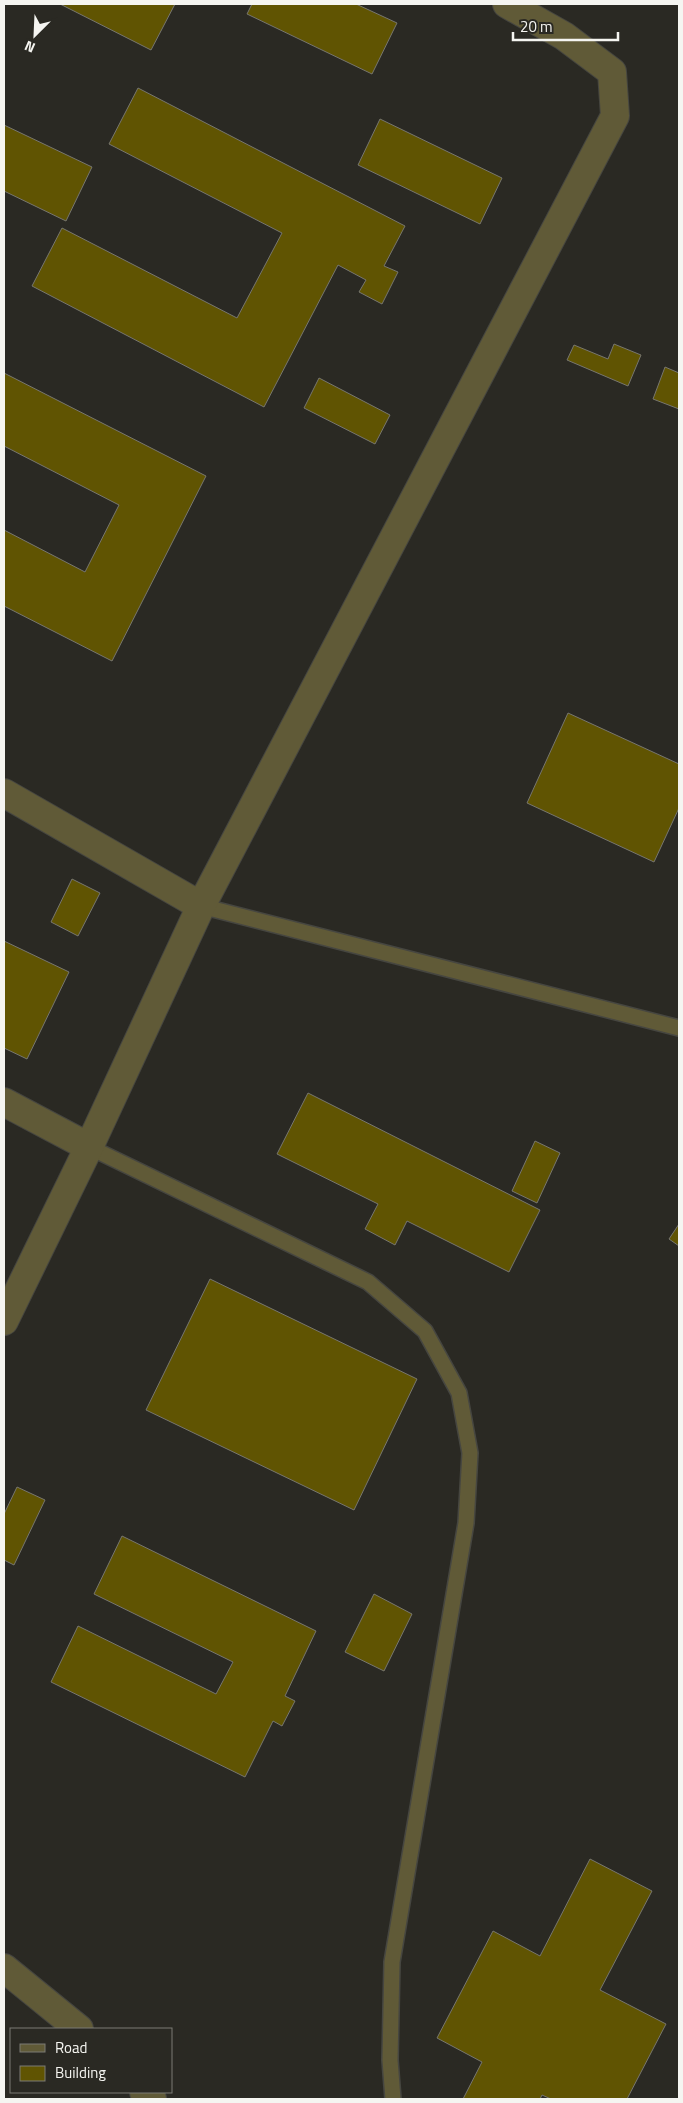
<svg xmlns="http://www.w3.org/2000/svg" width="683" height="2103" font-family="'Titillium Web',sans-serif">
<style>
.building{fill:#605402;stroke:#77766f}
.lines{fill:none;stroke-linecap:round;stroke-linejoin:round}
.lane-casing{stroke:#464640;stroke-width:18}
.street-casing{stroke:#464640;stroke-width:30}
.lane{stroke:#605a37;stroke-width:15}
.street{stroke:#605a37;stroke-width:28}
</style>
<rect width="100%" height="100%" fill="#2a2923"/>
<path class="building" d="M60,4H175L151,50Z
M252,4H356L397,23L372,74L247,14Z
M138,88L405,226L384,266L398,272L382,304L359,292L366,280L338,265L264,407L32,286L62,228L237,318L282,233L109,144Z
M380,119L502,178L480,224L358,165Z
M4,125L92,167L66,221L4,191Z
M614,344L641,355L628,386L567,360L574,345L608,359Z
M665,367L679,373V409L653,399Z
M4,373L206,476L112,661L4,606V530L85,572L119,505L4,446Z
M319,378L390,415L375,444L304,408Z
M568,713L679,764V808L654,862L527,803Z
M72,879L100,893L78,936L51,922Z
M4,941L69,972L27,1059L4,1048Z
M308,1093L540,1210L509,1272L407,1221L395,1245L365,1229L378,1204L277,1154Z
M535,1141L560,1153L537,1203L512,1191Z
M679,1224V1246L669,1239Z
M210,1279L417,1379L354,1510L146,1410Z
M17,1487L45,1500L14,1565L4,1560V1514Z
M122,1536L316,1631L285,1696L295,1701L282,1726L273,1721L245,1777L51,1682L78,1626L216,1694L233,1662L94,1594Z
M374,1594L412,1614L384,1671L345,1652Z
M590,1859L652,1891L600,1990L666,2024L627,2099H551L542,2095L540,2099H463L482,2062L437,2038L493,1931L540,1956Z"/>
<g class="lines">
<defs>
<path id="lane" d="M201,906L679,1028
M89,1147L368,1282L425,1331L459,1393L470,1453L466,1523L392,1962L390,2060L393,2099"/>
<path id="street" d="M4,793L201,906
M4,1102L89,1147
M4,1321L89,1147L201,906L615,116L612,72L564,36L507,4
M4,1968L79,2029
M144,2092L152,2099"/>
</defs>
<use href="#lane" class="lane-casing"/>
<use href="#street" class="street-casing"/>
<use href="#lane" class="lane"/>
<use href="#street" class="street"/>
</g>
<rect width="683" height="2103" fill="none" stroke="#f5f5f1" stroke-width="10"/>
<rect x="10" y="2028" width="162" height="65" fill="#2a2923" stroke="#7b7b75"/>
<rect x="20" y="2044" width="25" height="8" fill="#605a37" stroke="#7b7b75"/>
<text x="55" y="2053" font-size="15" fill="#f5f5f1">Road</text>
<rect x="20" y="2066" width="25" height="15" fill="#605402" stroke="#7b7b75"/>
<text x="55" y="2078" font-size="15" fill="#f5f5f1">Building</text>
<g transform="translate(35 35) rotate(204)" stroke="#2a2923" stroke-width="4" paint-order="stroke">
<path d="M0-4L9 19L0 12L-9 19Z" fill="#f5f5f1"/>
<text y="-8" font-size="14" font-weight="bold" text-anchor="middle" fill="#f5f5f1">N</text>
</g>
<path d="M513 32v8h105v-8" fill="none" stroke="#f5f5f1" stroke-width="2.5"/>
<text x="520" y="32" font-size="15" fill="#f5f5f1" stroke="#2a2923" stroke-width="4" paint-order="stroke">20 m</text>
</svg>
